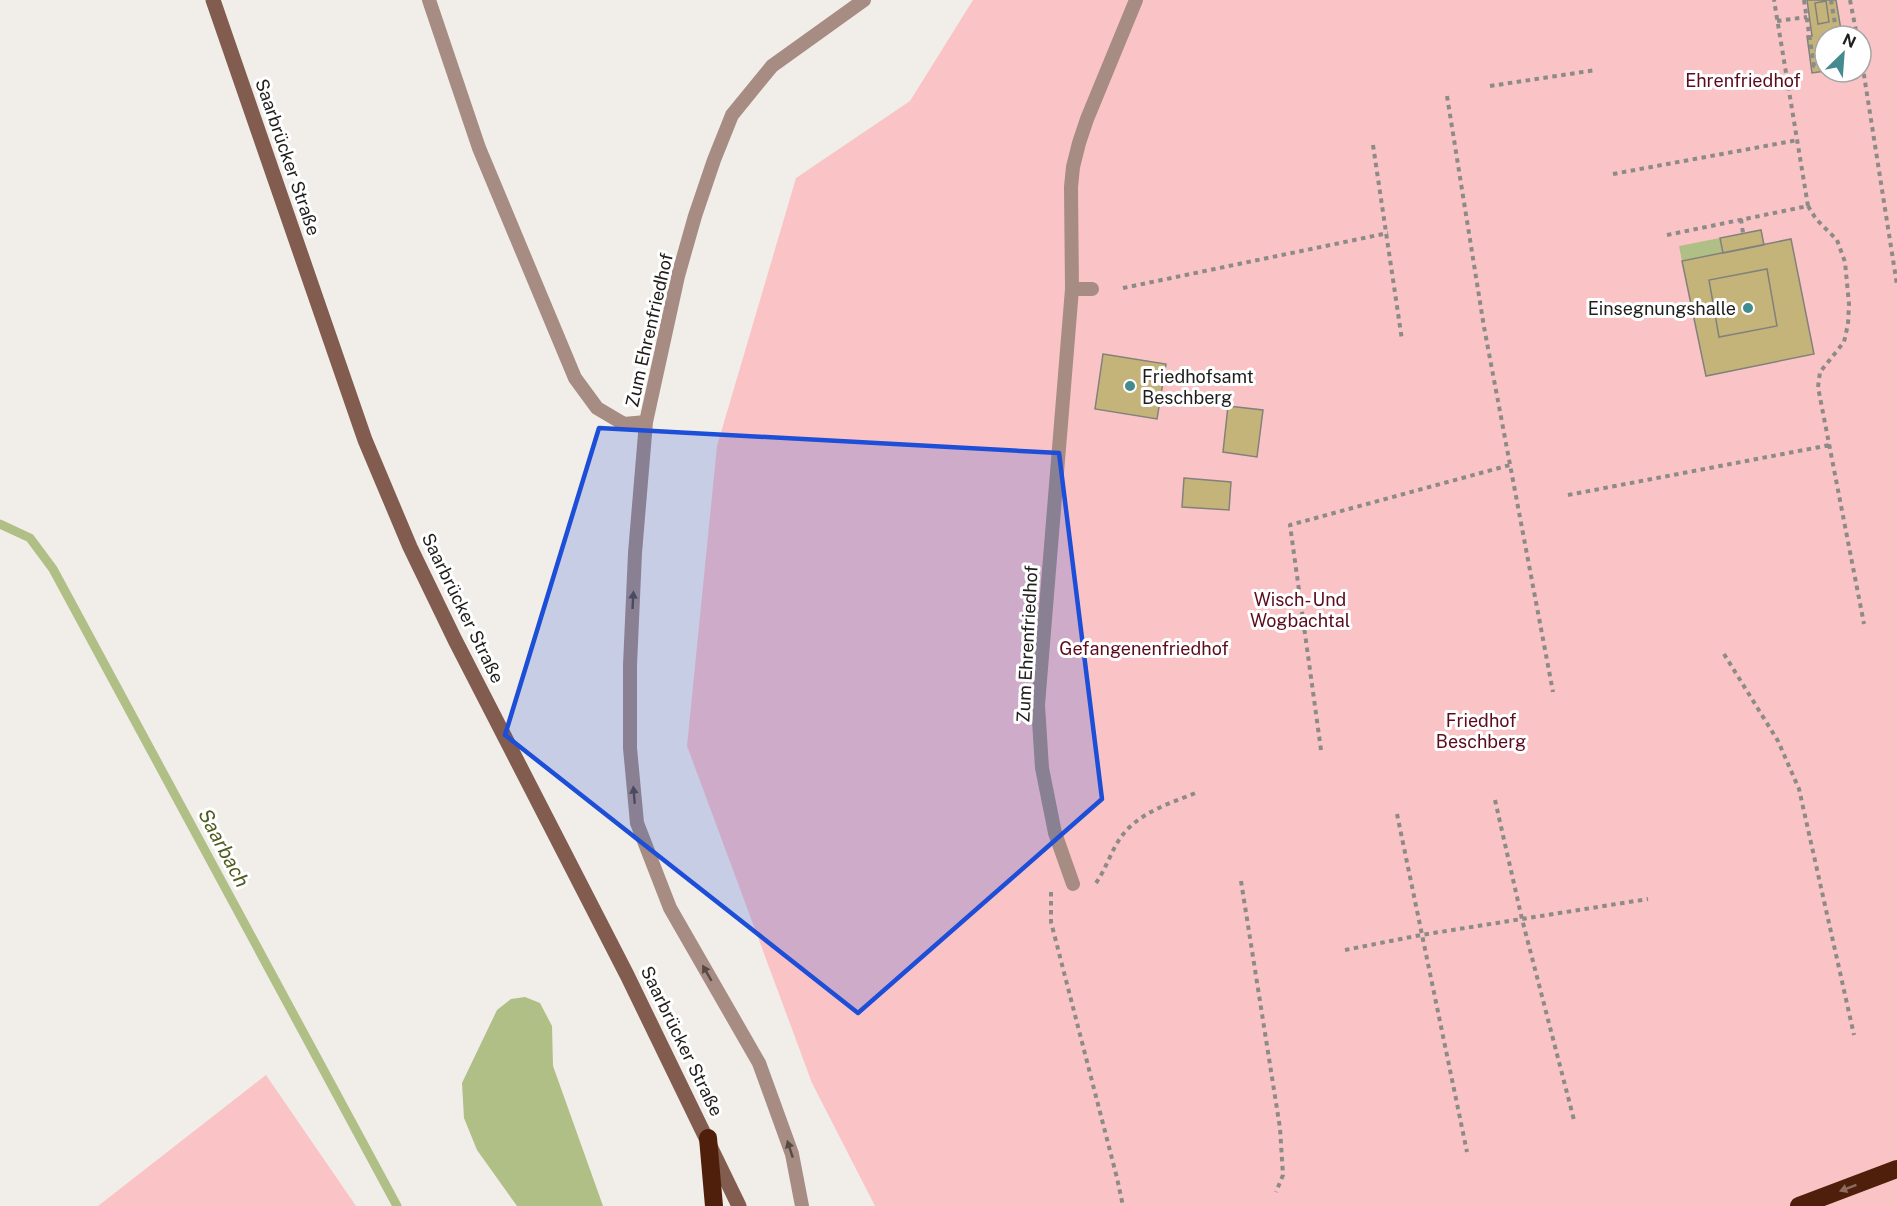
<svg xmlns="http://www.w3.org/2000/svg" width="1897" height="1206" font-family="'Public Sans',sans-serif">
<style>
.green{fill:#fac4c6;fill-rule:evenodd}
.water{fill:#afbf85}
.lines{fill:none;stroke-linecap:round;stroke-linejoin:round}
.stream{stroke:#afbf85;stroke-width:9}
.building{fill:#c5b479;stroke:#82817c;stroke-width:1.5}
.path{stroke:#8d8b87;stroke-width:4;stroke-dasharray:4.5 4.5;stroke-linecap:butt}
.lane{stroke:#a68c82;stroke-width:14}
.secondary{stroke:#825d4f;stroke-width:15}
.highway{stroke:#501f0b;stroke-width:18}
.oneway{fill:#554a45}
.oneway2{fill:#8d6d60}
.marked{fill:#1d4ed8;fill-opacity:0.2;stroke:#1d4ed8;stroke-width:4.5;stroke-linejoin:round}
.poi-dot{fill:#438b8f;stroke:#fff;stroke-width:2}
.labels{text-anchor:middle;dominant-baseline:central;stroke-width:6;stroke-linejoin:round;paint-order:stroke}
.park-label{font-size:18px;fill:#5b0c1d;stroke:#fff}
.street-label{font-size:18px;fill:#1f1e1c;stroke:#fff}
.poi-label{font-size:18px;fill:#1f1e1c;stroke:#fff;text-anchor:end}
.water-label{font-size:20px;font-style:italic;fill:#4e5c1d;stroke:#fff}
</style>
<rect width="100%" height="100%" fill="#f1ede8"/>
<path class="green" d="M973,0H1897V1206H875L812,1083L687,746L717,446L796,178L910,101ZM1825,36H1861V72H1825Z
M266,1075L356,1206H98Z"/>
<path class="water" d="M1720,238L1723,253L1682,261L1679,246Z
M525,997L540,1003L552,1026L553,1066L603,1206H517L477,1150L464,1118L462,1083L497,1010L511,999Z"/>
<g class="lines">
<path class="stream" d="M0,524L30,538L53,569L397,1206"/>
</g>
<path class="building" d="M1807,0H1836L1842,36H1825V71L1812,73L1807,36H1812Z
M1826,1L1829,22L1818,24L1815,3Z
M1761,230L1764,245L1723,253L1720,238Z
M1791,239L1814,354L1706,376L1682,261Z
M1767,269L1777,326L1719,337L1709,280Z
M1103,354L1166,364L1157,419L1095,409Z
M1228,406L1263,410L1257,457L1223,452Z
M1184,478L1231,482L1229,510L1182,507Z"/>
<g class="lines">
<path class="path" d="M1804,0L1814,66L1825,64
M1831,0L1837,36
M1850,0L1857,36
M1777,21L1807,17
M1861,56L1897,285
M1490,86L1596,70
M1447,96L1484,327L1553,692
M1373,145L1402,340
M1613,174L1798,140
M1808,206L1816,219L1837,240L1845,262L1849,304L1848,324L1844,342L1820,372L1818,387L1864,624
M1741,219L1743,233
M1667,235L1808,206L1774,0
M1123,288L1388,233
M1568,495L1830,445
M1724,654L1778,741L1799,789L1854,1035
M1321,750L1290,525L1510,465
M1495,800L1522,919L1574,1120
M1397,814L1467,1152
M1241,881L1280,1128L1283,1175L1276,1192
M1096,883C1106,869 1111,851 1121,837C1139,812 1171,803 1198,792
M1051,892V922L1117,1178L1123,1206
M1345,950L1421,935L1648,899"/>
<path class="lane" d="M429,0L479,148L575,378L597,408L624,424L646,422L678,276L695,216L714,160L732,115L772,66L864,0
M1072,289H1092
M646,422L635,553L630,665V748L637,823L670,908L759,1063L792,1154L802,1206
M1073,884L1055,833L1042,768L1038,705L1072,289L1071,187L1073,167L1079,143L1087,119L1136,0"/>
<path class="secondary" d="M213,0L365,440L410,547L455,640L627,975L739,1206"/>
<path class="highway" d="M708,1138L714,1206
M1799,1206L1897,1169"/>
</g>
<defs><path id="oneway-solid" d="M-6-.8H1V-3.2L6.5 0L1 3.2V.8H-6Z" transform="scale(1.5)"/></defs>
<g class="oneway">
<use href="#oneway-solid" transform="translate(633 600) rotate(-87)"/>
<use href="#oneway-solid" transform="translate(634 795) rotate(-95)"/>
<use href="#oneway-solid" transform="translate(707 973) rotate(-120)"/>
<use href="#oneway-solid" transform="translate(790 1149) rotate(-108)"/>
</g>
<use class="oneway2" href="#oneway-solid" transform="translate(1848 1188) rotate(159)"/>
<path class="marked" d="M599,428L1059,453L1102,799L858,1013L505,735Z"/>
<g class="poi-dot">
<circle cx="1748" cy="308" r="6"/>
<circle cx="1130" cy="386" r="6"/>
</g>
<g class="labels">
<g class="park-label">
<text x="1743" y="80">Ehrenfriedhof</text>
<text x="1300" y="599">Wisch- Und<tspan x="1300" dy="21">Wogbachtal</tspan></text>
<text x="1144" y="648">Gefangenenfriedhof</text>
<text x="1481" y="720">Friedhof<tspan x="1481" dy="21">Beschberg</tspan></text>
</g>
<g class="street-label">
<text transform="translate(288 157) rotate(71)">Saarbrücker Straße</text>
<text transform="translate(649 330) rotate(-77)">Zum Ehrenfriedhof</text>
<text transform="translate(463 608) rotate(64)">Saarbrücker Straße</text>
<text transform="translate(1027 644) rotate(-87)">Zum Ehrenfriedhof</text>
<text transform="translate(682 1041) rotate(64)">Saarbrücker Straße</text>
</g>
<g class="poi-label">
<text x="1736" y="308">Einsegnungshalle</text>
<text x="1142" y="376" text-anchor="start">Friedhofsamt<tspan x="1142" dy="21">Beschberg</tspan></text>
</g>
<g class="water-label">
<text transform="translate(224 848) rotate(62)">Saarbach</text>
</g>
</g>
<g transform="translate(1843 54) rotate(25)"><circle r="28" fill="#ffffff" stroke="#a5a5a4" stroke-width="1.5"/>
<path d="M0-4.5L10 22L0 15L-10 22Z" fill="#438b8f"/>
<text y="-9" font-size="16" font-weight="bold" text-anchor="middle" fill="#1f1e1c">N</text>
</g>
</svg>
